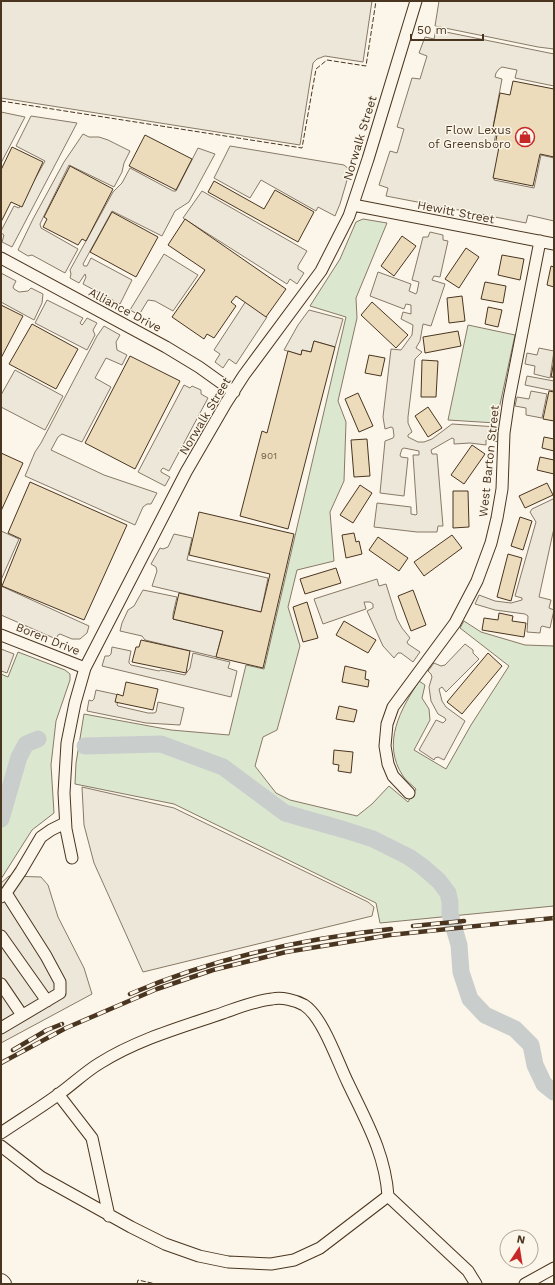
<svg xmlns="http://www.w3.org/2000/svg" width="555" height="1285" font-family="'Work Sans',sans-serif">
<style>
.green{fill:#dce7d0;stroke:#887966}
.parking{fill:#ede7d9;stroke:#887966}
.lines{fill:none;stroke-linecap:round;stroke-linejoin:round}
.river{stroke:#c9cecd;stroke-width:17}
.building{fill:#ecdcbc;stroke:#4a3520}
.minor-casing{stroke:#4a3520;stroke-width:13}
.highway-casing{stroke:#4a3520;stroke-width:18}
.minor{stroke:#fbf6e9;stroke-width:11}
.highway{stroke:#fbf6e9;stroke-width:16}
.rail-casing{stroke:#4a3520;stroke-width:4.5}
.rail{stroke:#fbf6e9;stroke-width:3;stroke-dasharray:9;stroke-linecap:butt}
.fence{stroke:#4a3520;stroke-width:1;stroke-dasharray:5 2;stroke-linecap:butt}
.labels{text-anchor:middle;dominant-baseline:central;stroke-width:3;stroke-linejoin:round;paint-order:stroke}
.number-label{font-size:10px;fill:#725f47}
.poi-label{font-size:12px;fill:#4a3520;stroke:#fbf6e9;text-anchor:end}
.street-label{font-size:12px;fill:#4a3520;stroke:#fbf6e9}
</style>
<rect width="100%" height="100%" fill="#fbf6e9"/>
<path class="green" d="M363,219L387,223L356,298L357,318L338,401L346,422L344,481L330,512L334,561L297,570L288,607L300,646L277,730L263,737L255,766L276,793L290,800L357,816L372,804L389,786L408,802L416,789C412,785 406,781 403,776C381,743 401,709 419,681L425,685L422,698L429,709L430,720L414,750L446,769L471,725L509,666L460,628L464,621L481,632L525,645L554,646V906L380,923L376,903L174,804L75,784L76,763L84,714L171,730L229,735L246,665L264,669L346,317L310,306L340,259L356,222Z
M468,325L515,335L496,423L448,420Z
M18,652L65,670L70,674V680L56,721L51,765L54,813L32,830L1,879V674L8,677Z"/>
<path class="parking" d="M1,1H372L363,62L325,56L317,59L313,63L300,145L1,98Z
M439,1H554V49L538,47L435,26Z
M436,30L554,54V86L515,78L517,70L502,67L499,69L496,73L495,77L502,79L492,132L496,133L493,148L500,149L494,180L534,188L541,155L554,158V221L528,215L526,223L386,196L388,188L379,185L390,151L397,153L404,129L397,127L412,78L420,79L427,56L419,53L425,37L434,39Z
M1,112L25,117L1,163Z
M31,116L77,123L12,247L2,242L4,235L1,233V231L14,206L19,208L45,161L16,146Z
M83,134L89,137H99L108,140L130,151L124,163L122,172L114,187L69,165L40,224L41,228L78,249L65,273L32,255L28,256L18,250L33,219L64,162Z
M230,146L344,165L350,170L340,204L335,216L318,207L316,211L261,180L250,198L214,178Z
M198,148L215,154L189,202L175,211L162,236L112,211L83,264L84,266H87L91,258L132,280L120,304L83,284L86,277L85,274L79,283L70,278L71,274L70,270L113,192L122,183L130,168L173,191H176Z
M202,191L307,251L298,266V269L304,273L297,284L290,279L287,284L183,218Z
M430,232L443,235V240L448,241L440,277L434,276L432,280L445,284L431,326L423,324L420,341L417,346L416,348L422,352L415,359L408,417V423L412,432L408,435V437L418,442H424L432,439L452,424L498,427V442L488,439L486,440V445L470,443L454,444V439L452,438L431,450L432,454H437L443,526H438L437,532H417L374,527L377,503L411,507V514L416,515L417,514L413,455H419V451L404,448L402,449L400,455L401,457L408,458L404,496L380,493L385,441L393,438L394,436L393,428L391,427L385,429L383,417L391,349L401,350L412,335L413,325L401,319L403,312L411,314V305L406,304L404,309L370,296L378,272L411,284L409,291L416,294L417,292L419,282L412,280L423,237H428Z
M164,254L198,275L173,311L155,301L148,300L139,315L130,310Z
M1,273L16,281L13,287L14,289L19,292L28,291L31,288L43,294L42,303L34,320L1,302Z
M47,300L83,318L80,323L82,325L83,324L87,318L97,323L93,330L95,335L87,350L35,323Z
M246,301L267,317L236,364L229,359L223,368L215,362L220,354L214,350Z
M309,310L343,319L335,347L314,341L311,352L302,350L301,355L284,350L298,325Z
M104,326L120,335L116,342L117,350L127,355L122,365L106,358L95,378L111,387L82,442L62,434L58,437L51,450L104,475L157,493L151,504H147L143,507L135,525L25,476L35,452L41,443L97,336Z
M539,348L554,351L550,378L534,374L535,366L525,364L527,353L537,355Z
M15,370L63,396L45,430L1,407V395Z
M527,376L554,381V391L525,385Z
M184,385L190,388L192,386L201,390V394L208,398L169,471L163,468L161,470V472L170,477L165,486L138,472Z
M531,391L547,394L542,418L526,415V408L515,406L517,397L529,399Z
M553,499L554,500V528L539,597L551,600L549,608L554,610L550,628L542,626L541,627L540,633L527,632L528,616L525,614L495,610L475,604L479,595L495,601L511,603L522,600V598L515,596L536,522L530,512L532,509Z
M1,531L19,539L1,580Z
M174,534L192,538L187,560L268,578L261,612L152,586L157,571L156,567L151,564L160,548L163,549L168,547Z
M377,579L379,586L386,584L397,619L402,628L410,638L407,642L408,644L420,652L413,662L401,653H398L394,658L383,646L367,611L373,608V604L370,602H364L366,609L323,624L314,599Z
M1,586L89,626L87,633L80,639H72L60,634L58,635L56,639L1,615Z
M143,590L177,597L173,614V619L223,631L216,657L145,640L142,636L120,631L122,623L128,610L134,606Z
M465,644L473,650V653L479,659L446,692L442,687L439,689L442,701L446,707L465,721L444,760L438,757L435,758L434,760L419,750L436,720L443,723L446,720L445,718L438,714L431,701L429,687L432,677L431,674L428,671L434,663L441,666L445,665Z
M112,647L131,651L129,661V663L131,665L159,671L161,670L185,675L190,668L193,653L230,662L228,668L237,671L231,697L102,666L105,656H109L111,654Z
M1,649L14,654L7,673L1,671Z
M96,690L119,695L117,705L118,706L148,713H154L156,712L158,702L184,708L180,725L146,723L87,711L89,700L92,701L94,699Z
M82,787L174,808L368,902L374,907L372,916L143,972L94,863L84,825Z
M9,876L41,877L48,885L58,917L84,968L92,994L1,1043V883Z"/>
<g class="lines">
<path class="river" d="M85,746L161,744L223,767L285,813L345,830L373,839L409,857L423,867L439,881L448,893L450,902V914L459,945L461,972L470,999L485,1015L515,1029L531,1045L535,1065L544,1084L554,1092
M1,819L19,757L26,744L38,739"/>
</g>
<path class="building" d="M513,81L554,89V157L540,154L533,186L493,178L499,147L495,146L498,129L493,128L500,93L510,95Z
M145,135L192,159L176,190L129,166Z
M12,147L43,162L22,207L11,202L1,222V170Z
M70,166L113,189L86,241L82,239L78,245L43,227L47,219L44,217Z
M214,181L264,209L275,190L314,212L298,242L208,192Z
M112,212L158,237L136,277L90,252Z
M185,219L286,289L266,317L236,296L231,302L236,306L214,338L207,334L204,339L172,317L205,270L168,245Z
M402,236L416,246L394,276L381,266Z
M466,248L479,257L459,288L445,279Z
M502,255L524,259L520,280L498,275Z
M551,266L554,267V287L547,285Z
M485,282L506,286L503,303L481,299Z
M462,296L465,321L449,323L447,298Z
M372,302L408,335L396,348L361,315Z
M1,305L23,316L1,358Z
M488,307L502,310L498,327L485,324Z
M32,324L78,349L56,389L9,364Z
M458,331L461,346L425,353L423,337Z
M314,341L335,347L288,529L240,516L262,431L267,433L288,351L301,355L302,350L311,352Z
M369,355L385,358L381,376L365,373Z
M130,356L180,381L135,469L85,443Z
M422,360L438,361L436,397H421Z
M554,361V377H551Z
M549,391L554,392V421L543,419Z
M358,393L373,426L359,432L345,399Z
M428,407L442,428L428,437L415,416Z
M544,437L554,439V451L542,448Z
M367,439L370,476L354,477L351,440Z
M472,445L485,454L464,484L451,475Z
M1,453L23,463L1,511Z
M540,457L554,460V474L537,470Z
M30,482L127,525L84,620L2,586L21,539L8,533Z
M547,483L553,495L525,508L519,496Z
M360,485L372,493L353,523L340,515Z
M453,491H468L469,527L453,528Z
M199,512L294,534L263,668L216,657L223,631L173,619L179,593L261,612L270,574L189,555Z
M520,517L532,521L523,550L511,546Z
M354,533L356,542L359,541L362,554L346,558L342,535Z
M452,535L462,548L424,576L414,562Z
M378,537L408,558L399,571L369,550Z
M508,554L522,558L511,601L497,597Z
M336,568L341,583L305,594L300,579Z
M413,590L426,625L411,631L398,596Z
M307,602L318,638L303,642L293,607Z
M499,613L513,616L512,621L526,623L524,637L482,630L484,618L498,620Z
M344,621L376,640L368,653L336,635Z
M141,640L190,651L186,673L132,662L136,647H139Z
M488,653L502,666L462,714L447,702Z
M345,666L366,671L365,679L369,680L368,687L342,682Z
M126,682L158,689L153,710L115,702L117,694L123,696Z
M339,706L357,710L354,722L336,719Z
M334,750L353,752L351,773L338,771L339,765L333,764Z"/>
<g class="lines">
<defs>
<path id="minor" d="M353,205L554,244
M1,258L166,347L199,367L234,392
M1,635L85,668
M409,793L393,776L388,764L385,746L387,724L393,707L455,623L477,581L491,543L497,518L502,489L504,433L509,399L540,241
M72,858L66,829L64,793L67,743L75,703L85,668L186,472L226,403L244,375L321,271L349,216L368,159L416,1
M1,897L6,893L21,871L41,837L51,830L65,823
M1,936L47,1001
M1,984L22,1015
M1,1028L60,993V982L46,956L6,893
M58,1094L92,1138L109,1216
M1,1133C20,1120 40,1108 59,1094C73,1084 85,1072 100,1063C135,1041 175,1029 214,1016C233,1010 252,1001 272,999C282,997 295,1000 304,1005C323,1017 338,1063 348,1083C366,1121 385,1153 388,1196
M1,1146L41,1177L131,1227L165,1244L199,1256L228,1262L271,1264L294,1260L320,1248L388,1196L468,1271L476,1284
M525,1284L554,1268"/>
<path id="highway" d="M1,1282L3,1284"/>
</defs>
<use href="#minor" class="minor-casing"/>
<use href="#highway" class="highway-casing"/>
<use href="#minor" class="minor"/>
<use href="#highway" class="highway"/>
<defs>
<path id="rail" d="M413,926L464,921
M130,994C213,958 301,939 391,929
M13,1050L47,1030L62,1024
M1,1063L66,1028L157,989L213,970L286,952L390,935L554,918"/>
</defs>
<use href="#rail" class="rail-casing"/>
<use href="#rail" class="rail"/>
<path class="fence" d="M1,101L302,148L316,69L327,60L366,66L376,1
M137,1284L138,1280L156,1284"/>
</g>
<defs>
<symbol id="shop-ring" viewBox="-11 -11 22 22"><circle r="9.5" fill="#fbf6e9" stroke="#c62828" stroke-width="1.5"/><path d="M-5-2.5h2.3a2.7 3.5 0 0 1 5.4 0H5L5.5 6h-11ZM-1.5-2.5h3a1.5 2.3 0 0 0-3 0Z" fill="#c62828"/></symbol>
</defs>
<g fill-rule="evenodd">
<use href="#shop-ring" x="514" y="126" width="22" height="22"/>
</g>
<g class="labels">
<g class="number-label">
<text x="269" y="455">901</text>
</g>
<g class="poi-label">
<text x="511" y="130">Flow Lexus<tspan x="511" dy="14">of Greensboro</tspan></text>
</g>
<g class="street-label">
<text transform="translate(360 138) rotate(-73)">Norwalk Street</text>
<text transform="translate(456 212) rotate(11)">Hewitt Street</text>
<text transform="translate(125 310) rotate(28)">Alliance Drive</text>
<text transform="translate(205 416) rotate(-59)">Norwalk Street</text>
<text transform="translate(489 461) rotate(-84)">West Barton Street</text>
<text transform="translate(48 639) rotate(22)">Boren Drive</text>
</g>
</g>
<rect width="555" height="1285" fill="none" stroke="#4a3520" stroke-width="4"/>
<g transform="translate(519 1249) rotate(12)"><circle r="19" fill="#fbf6e9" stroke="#b4a999"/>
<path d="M0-3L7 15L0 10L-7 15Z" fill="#c62828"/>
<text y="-6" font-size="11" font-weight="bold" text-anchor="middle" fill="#4a3520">N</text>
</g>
<path d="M411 34v6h72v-6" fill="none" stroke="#4a3520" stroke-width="2"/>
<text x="417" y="34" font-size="12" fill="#4a3520" stroke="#fbf6e9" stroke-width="3" paint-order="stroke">50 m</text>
</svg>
